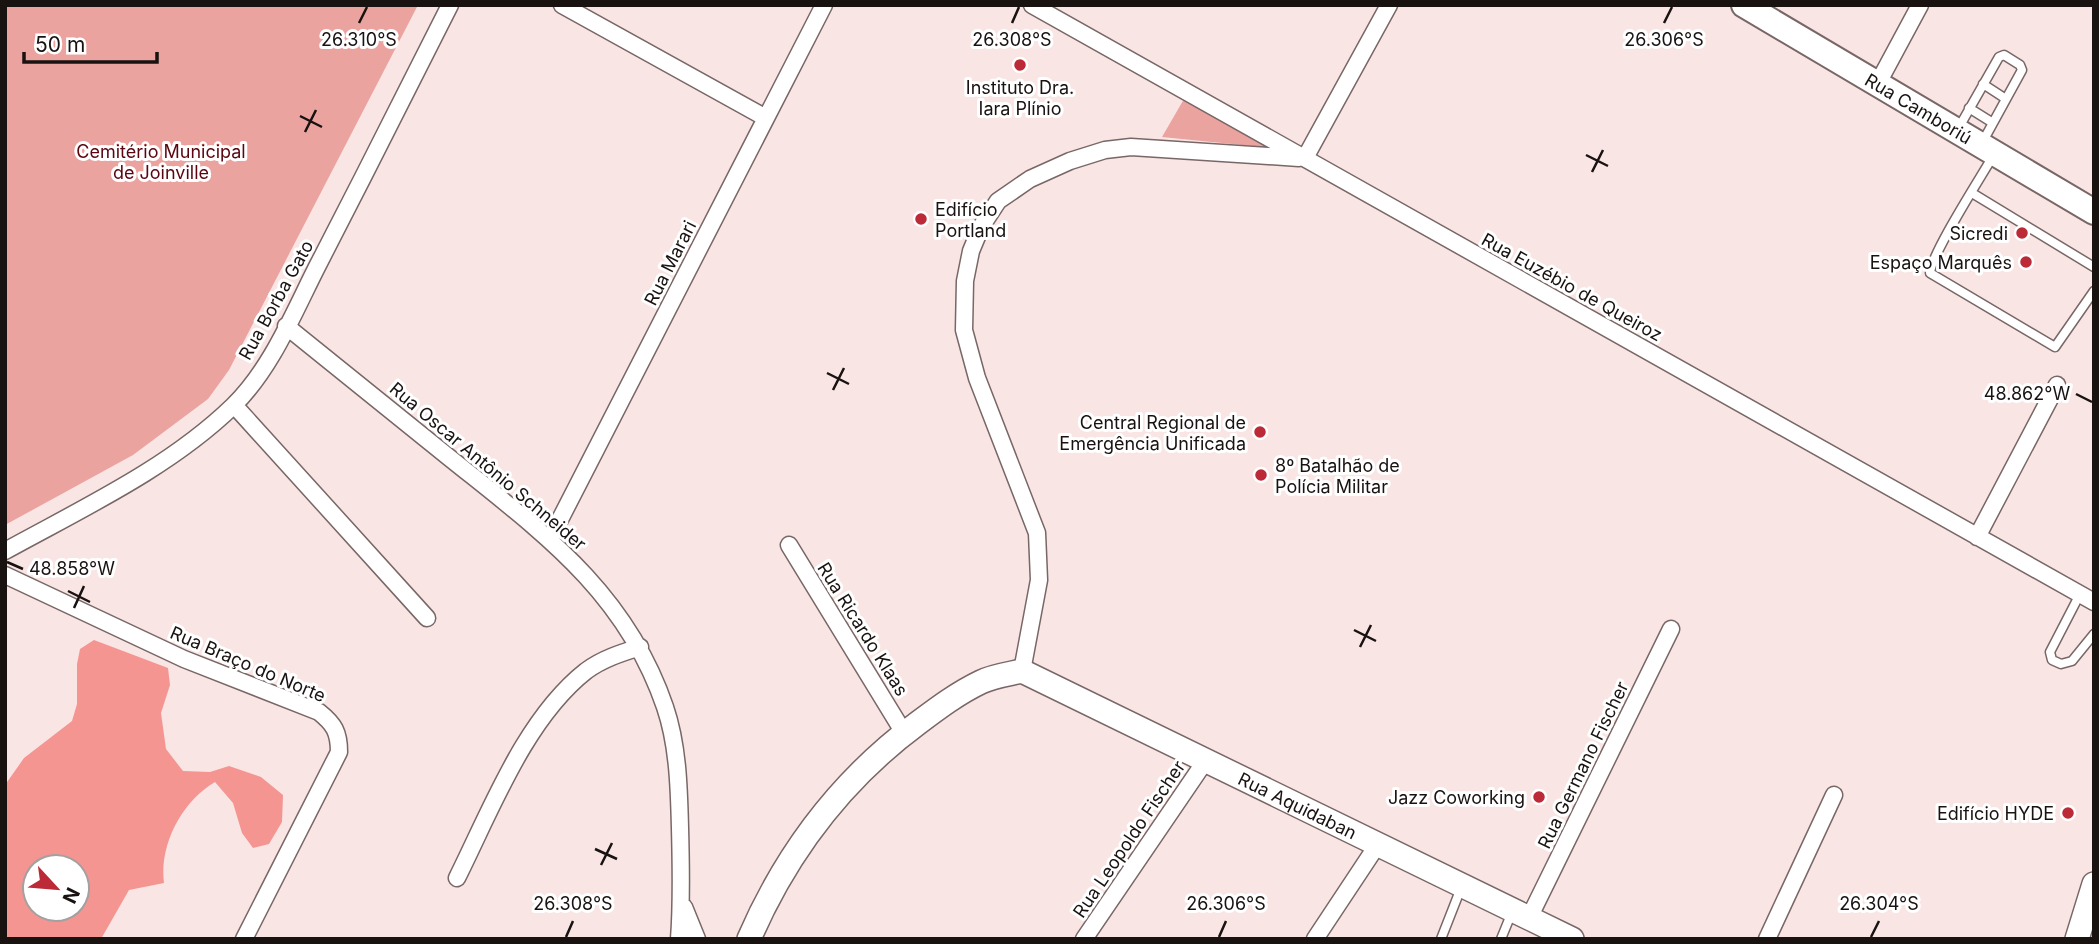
<svg xmlns="http://www.w3.org/2000/svg" width="2099" height="944" font-family="Inter,sans-serif">
<style>
.green{fill:#eba39f}
.forest{fill:#f49592;fill-rule:evenodd}
.lines{fill:none;stroke-linecap:round;stroke-linejoin:round}
.lane-casing{stroke:#786766;stroke-width:11}
.street-casing{stroke:#786766;stroke-width:19}
.secondary-casing{stroke:#786766;stroke-width:26}
.primary-casing{stroke:#786766;stroke-width:28}
.lane{stroke:#fff;stroke-width:8}
.street{stroke:#fff;stroke-width:16}
.secondary{stroke:#fff;stroke-width:23}
.primary{stroke:#fff;stroke-width:24}
.ticks{fill:none;stroke:#181211;stroke-width:2.5}
.poi-dot{fill:#bb2a36;stroke:#fff;stroke-width:2.5}
.labels{text-anchor:middle;dominant-baseline:central;stroke-width:6;stroke-linejoin:round;paint-order:stroke}
.poi-label{font-size:18px;fill:#181211;stroke:#fff;text-anchor:end}
.street-label{font-size:18px;fill:#181211;stroke:#fff}
.park-label{font-size:18px;fill:#5b0511;stroke:#fff}
.ticks-label{font-size:18px;text-anchor:middle;fill:#181211;stroke:#fff;stroke-width:6;stroke-linejoin:round;paint-order:stroke}
</style>
<rect width="100%" height="100%" fill="#f9e5e4"/>
<path class="green" d="M5,5H418L229,370L208,399L133,455L5,525Z
M1184,99L1272,148L1162,137Z"/>
<path class="forest" d="M94,640L168,668L170,685L161,713L166,749L183,771L210,772L229,766L261,777L283,795L282,822L269,844L253,848L242,833L233,803L215,782C182,801 159,845 164,883L129,890L101,939H5V785L24,758L72,721L77,704V664L80,649ZM35,867H77V909H35Z"/>
<g class="lines">
<defs>
<path id="lane" d="M1983,84L2006,99
M1969,108L1993,123
M1958,129L1999,57L2004,55L2020,65L2022,70L1982,143
M1993,156C1981,177 1931,254 1930,273L2055,347L2094,291
M1972,193L2094,267
M2080,594L2050,652L2052,660L2061,664L2072,661L2094,634
M1441,939L1461,888
M1501,939L1512,912"/>
<path id="street" d="M562,5L766,118
M1032,5L2094,602
M1877,85L1920,5
M1305,158L1389,5
M286,326C341,371 396,415 451,459C542,532 626,592 665,707C678,745 679,788 680,828C681,865 682,902 679,939
M234,405L427,618
M1977,537L2057,385
M550,539L824,5
M789,545L904,733
M5,551C83,508 169,468 233,406C273,367 295,309 320,261C364,176 407,90 450,5
M5,575L184,659L319,712C334,724 339,732 339,752L244,939
M1022,671L1039,580L1037,533L977,378L964,330L965,281L971,251L981,227L998,201L1030,179L1070,161L1105,150L1131,147L1299,158
M457,878C491,810 525,719 586,671C602,659 621,653 640,647
M684,907L697,939
M1529,918L1671,629
M1084,939L1206,760
M1315,939L1378,844
M1767,939L1834,795"/>
<g id="secondary">
<path id="s1" d="M749,939C787,851 841,780 918,723C938,708 958,693 981,682C993,676 1009,674 1022,671L1572,939"/>
<path d="M2077,939L2094,884"/>
</g>
<g id="primary">
<path id="s2" d="M1744,5L2094,212"/>
</g>
</defs>
<use href="#lane" class="lane-casing"/>
<use href="#street" class="street-casing"/>
<use href="#secondary" class="secondary-casing"/>
<use href="#primary" class="primary-casing"/>
<use href="#lane" class="lane"/>
<use href="#street" class="street"/>
<use href="#secondary" class="secondary"/>
<use href="#primary" class="primary"/>
</g>
<path class="ticks" d="M359,23L367,7M1012,23L1019,7M1664,23L1672,7M300,116L322,127M305,132L316,110M1586,155L1608,166M1592,172L1603,150M827,373L849,384M833,390L844,368M2076,394L2092,402M7,562L23,569M68,591L90,602M74,608L84,586M1354,630L1376,641M1360,647L1371,625M595,849L617,859M601,865L612,843M566,937L573,921M1219,937L1226,921M1871,937L1879,921"/>
<g class="poi-dot">
<circle cx="1020" cy="65" r="7"/>
<circle cx="921" cy="219" r="7"/>
<circle cx="2022" cy="233" r="7"/>
<circle cx="2026" cy="262" r="7"/>
<circle cx="1260" cy="432" r="7"/>
<circle cx="1261" cy="475" r="7"/>
<circle cx="1539" cy="797" r="7"/>
<circle cx="2068" cy="813" r="7"/>
</g>
<g class="labels">
<g class="poi-label">
<text x="1020" y="87" text-anchor="middle">Instituto Dra.<tspan x="1020" dy="21">Iara Plínio</tspan></text>
<text x="935" y="209" text-anchor="start">Edifício<tspan x="935" dy="21">Portland</tspan></text>
<text x="2008" y="233">Sicredi</text>
<text x="2012" y="262">Espaço Marquês</text>
<text x="1246" y="422">Central Regional de<tspan x="1246" dy="21">Emergência Unificada</tspan></text>
<text x="1275" y="465" text-anchor="start">8º Batalhão de<tspan x="1275" dy="21">Polícia Militar</tspan></text>
<text x="1525" y="797">Jazz Coworking</text>
<text x="2054" y="813">Edifício HYDE</text>
</g>
<g class="street-label">
<text stroke="none"><textPath href="#s2" startOffset="203">Rua Camboriú</textPath></text>
<text transform="translate(670 263) rotate(-63)">Rua Marari</text>
<text transform="translate(1572 287) rotate(29)">Rua Euzébio de Queiroz</text>
<text transform="translate(276 300) rotate(-61)">Rua Borba Gato</text>
<text transform="translate(488 466) rotate(40)">Rua Oscar Antônio Schneider</text>
<text transform="translate(863 629) rotate(58)">Rua Ricardo Klaas</text>
<text transform="translate(248 664) rotate(23)">Rua Braço do Norte</text>
<text transform="translate(1583 765) rotate(-64)">Rua Germano Fischer</text>
<text stroke="none"><textPath href="#s1" startOffset="702">Rua Aquidaban</textPath></text>
<text transform="translate(1129 839) rotate(-56)">Rua Leopoldo Fischer</text>
</g>
<g class="park-label">
<text x="161" y="151">Cemitério Municipal<tspan x="161" dy="21">de Joinville</tspan></text>
</g>
</g>
<g class="ticks-label">
<text x="359" y="46">26.310°S</text>
<text x="1012" y="46">26.308°S</text>
<text x="1664" y="46">26.306°S</text>
<text x="2027" y="400">48.862°W</text>
<text x="72" y="575">48.858°W</text>
<text x="573" y="910">26.308°S</text>
<text x="1226" y="910">26.306°S</text>
<text x="1879" y="910">26.304°S</text>
</g>
<rect width="2099" height="944" fill="none" stroke="#181211" stroke-width="14"/>
<g transform="translate(56 888) rotate(116)"><circle r="33" fill="#ffffff" stroke="#a3a0a0" stroke-width="2"/>
<path d="M0-5L12 26L0 18L-12 26Z" fill="#bb2a36"/>
<text y="-10" font-size="19" font-weight="bold" text-anchor="middle" fill="#181211">N</text>
</g>
<path d="M24 52v10h133v-10" fill="none" stroke="#181211" stroke-width="3.5"/>
<text x="35" y="52" font-size="21" fill="#181211" stroke="#ffffff" stroke-width="5" paint-order="stroke">50 m</text>
</svg>
